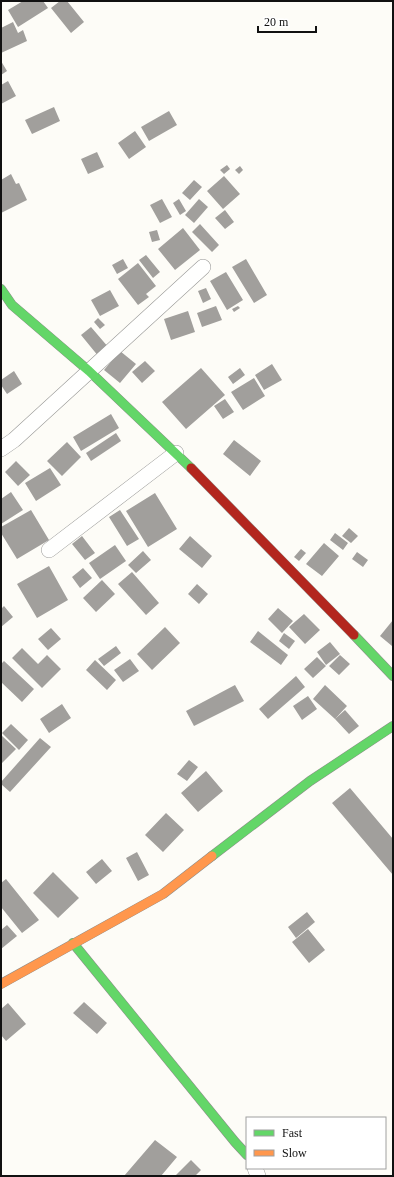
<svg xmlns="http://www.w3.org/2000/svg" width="394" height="1177" font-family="Georgia,serif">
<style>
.building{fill:#a19f9c}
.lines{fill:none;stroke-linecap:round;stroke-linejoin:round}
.street-casing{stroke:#979795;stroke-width:16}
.fast-casing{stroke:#8e8d8b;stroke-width:10}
.slow-casing{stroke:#8e8d8b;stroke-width:10}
.jam-casing{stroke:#8e8d8b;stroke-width:10}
.street{stroke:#fffffe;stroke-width:15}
.fast{stroke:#63d668;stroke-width:9}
.slow{stroke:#ff974d;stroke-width:9}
.jam{stroke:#b3261e;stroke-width:9}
</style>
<rect width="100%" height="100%" fill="#fdfcf7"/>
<path class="building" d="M23,1H43L48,8L18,27L8,10Z
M60,1H67L84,22L71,33L51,8Z
M13,22L18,33L23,30L27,41L1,53V28Z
M1,61L7,71L1,75Z
M8,81L16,96L1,104V85Z
M54,107L60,121L32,134L25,120Z
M169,111L177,125L149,141L141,127Z
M135,131L146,147L129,159L118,143Z
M97,152L104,167L88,174L81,159Z
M227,165L230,169L224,174L220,170Z
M240,166L243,170L239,174L235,170Z
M11,174L16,184L19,183L27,200L1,213V180Z
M224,176L240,194L223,209L207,191Z
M194,180L202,187L190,200L182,193Z
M162,199L172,217L160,223L150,205Z
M179,199L186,211L180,215L173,203Z
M199,199L208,207L194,223L185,215Z
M225,210L234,222L225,229L215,218Z
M200,224L219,245L212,252L192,232Z
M183,228L200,250L175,270L158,249Z
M157,230L160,240L152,242L149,232Z
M146,255L160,272L153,278L139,260Z
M123,259L128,268L117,274L112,265Z
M246,259L267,295L254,303L232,267Z
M138,263L156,286L146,294L149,297L138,305L118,279Z
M226,272L243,300L227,310L210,281Z
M206,288L211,299L203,303L198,291Z
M110,290L119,306L100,316L91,300Z
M216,306L222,320L202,327L197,313Z
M238,306L240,308L234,312L232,309Z
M188,311L195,332L171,340L164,319Z
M98,318L105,325L100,329L94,322Z
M91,327L109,348L99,357L81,335Z
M120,351L136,364L120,383L104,370Z
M145,361L155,371L142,383L132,372Z
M272,364L282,380L264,390L255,375Z
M201,368L225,395L186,429L162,402Z
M240,368L245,375L233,384L228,377Z
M14,371L22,384L7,394L1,385V380Z
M254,378L265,396L243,410L231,392Z
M225,399L234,412L223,419L214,406Z
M111,414L119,428L81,451L73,437Z
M116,433L121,441L91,461L86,453Z
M234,440L261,461L250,476L223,454Z
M67,442L81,457L62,476L47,461Z
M16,461L30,475L18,486L5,472Z
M50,468L61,485L36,501L25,483Z
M11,492L23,510L1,524V499Z
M155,493L177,529L148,547L126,511Z
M31,510L49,540L17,559L1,533V527Z
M120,510L139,539L127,546L109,517Z
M349,528L358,536L351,543L342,536Z
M335,533L348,543L343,550L330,540Z
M82,536L95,553L85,560L72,544Z
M190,536L212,556L202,568L179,549Z
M324,543L339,556L322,576L306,564Z
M115,545L126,561L100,579L89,563Z
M301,549L306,553L299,561L294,557Z
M143,551L151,560L136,573L128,565Z
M357,552L368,560L363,567L352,559Z
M49,566L68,600L37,618L17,584Z
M83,568L92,578L80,588L72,577Z
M132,572L159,603L146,615L118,584Z
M102,580L115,594L96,612L83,598Z
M197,584L208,594L199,604L188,594Z
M4,606L13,617L1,627V609Z
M278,608L293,621L282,633L268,619Z
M304,614L320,630L305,644L289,627Z
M393,620V645L392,646L380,636Z
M165,627L180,643L152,670L137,654Z
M51,628L61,639L48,650L38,639Z
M258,631L288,655L281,665L250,642Z
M284,633L295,641L289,649L279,641Z
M330,642L340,654L326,665L317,652Z
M116,646L121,653L104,666L98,659Z
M22,648L38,664L47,655L61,669L42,688L12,658Z
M340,655L350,664L339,675L329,666Z
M317,657L326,666L313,678L304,669Z
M130,659L139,671L123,682L114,670Z
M95,660L116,680L107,690L86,670Z
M4,661L34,689L22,702L1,682V664Z
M296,676L305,687L268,719L259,709Z
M235,685L244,701L194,726L186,711Z
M325,685L347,706L335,719L313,699Z
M308,696L317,709L302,720L293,706Z
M62,704L71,718L49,733L40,719Z
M345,710L359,726L349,734L335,719Z
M11,724L28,740L19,750L2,733Z
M1,735L16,749L1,764Z
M40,738L51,747L10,792L1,784V782Z
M189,760L198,767L187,781L177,774Z
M206,771L223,791L198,812L181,793Z
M350,788L393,839V875L332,803Z
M166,813L184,830L163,852L145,835Z
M137,852L149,875L138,881L126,858Z
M102,859L112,871L96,884L86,872Z
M53,872L79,898L58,918L33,893Z
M6,879L39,920L22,933L1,907V883Z
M307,912L315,922L296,938L288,927Z
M7,925L17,936L1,949V930Z
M308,929L325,950L309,963L292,942Z
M84,1002L107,1023L97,1034L73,1013Z
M8,1003L26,1024L6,1041L1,1035V1009Z
M155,1140L177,1157L161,1176H124Z
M191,1160L201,1170L195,1176H175Z"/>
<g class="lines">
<defs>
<path id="street" d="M1,449L14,440L203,267
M49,550L176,453
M255,1168L258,1176"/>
<path id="fast" d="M1,289L12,305L89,371L191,468
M354,635L393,676
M212,856L310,781L393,726
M73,943L235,1142L247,1155"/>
<path id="slow" d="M1,984L163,894L212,856"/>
<path id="jam" d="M191,468L354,635"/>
</defs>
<use href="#street" class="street-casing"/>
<use href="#fast" class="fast-casing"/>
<use href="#slow" class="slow-casing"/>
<use href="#jam" class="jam-casing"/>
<use href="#street" class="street"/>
<use href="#fast" class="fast"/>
<use href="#slow" class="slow"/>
<use href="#jam" class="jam"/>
</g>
<rect width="394" height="1177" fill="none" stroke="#111111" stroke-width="4"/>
<rect x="246" y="1117" width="140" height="52" fill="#ffffff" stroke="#a0a0a0"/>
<rect x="254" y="1130" width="20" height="6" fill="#63d668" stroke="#a0a0a0"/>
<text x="282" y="1137" font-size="12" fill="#111111">Fast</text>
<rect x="254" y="1150" width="20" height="6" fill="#ff974d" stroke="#a0a0a0"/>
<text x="282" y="1157" font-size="12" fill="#111111">Slow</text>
<path d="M258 26v6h58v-6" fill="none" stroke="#111111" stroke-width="2"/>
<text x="264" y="26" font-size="12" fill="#111111" stroke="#ffffff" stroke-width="3" paint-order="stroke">20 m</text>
</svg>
